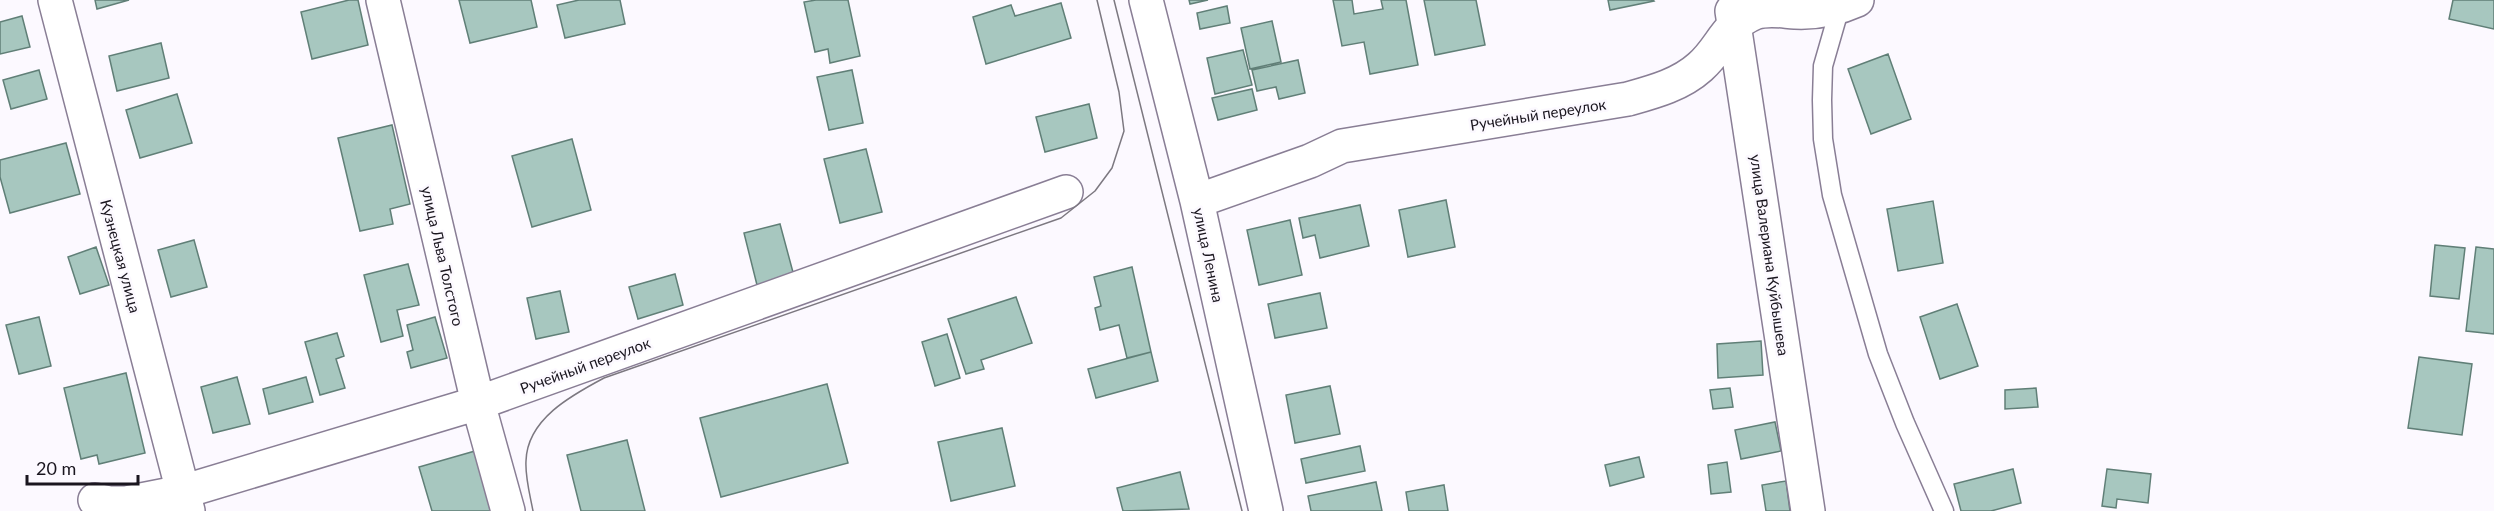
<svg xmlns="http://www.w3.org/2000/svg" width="2494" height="511" font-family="Lato,sans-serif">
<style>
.building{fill:#a7c7bf;stroke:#607f77;stroke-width:1.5}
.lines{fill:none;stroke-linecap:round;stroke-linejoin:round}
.service-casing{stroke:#897e95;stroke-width:21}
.minor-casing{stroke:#897e95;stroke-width:36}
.service{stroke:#fff;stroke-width:18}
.minor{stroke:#fff;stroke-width:33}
.tram{stroke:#7c7880;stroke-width:1.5}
.labels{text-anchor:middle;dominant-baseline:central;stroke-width:5;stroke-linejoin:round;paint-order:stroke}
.street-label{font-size:15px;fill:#1a161f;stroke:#fcf9ff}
</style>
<rect width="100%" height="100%" fill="#fcf9ff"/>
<path class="building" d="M95,0H129L97,9Z
M349,0H358L368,45L312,59L301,12Z
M459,0H531L537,27L470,43Z
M579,0H620L625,24L565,38L557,5Z
M816,0H848L860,56L830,63L828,49L815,52L804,2Z
M1189,0H1208L1190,4Z
M1333,0H1352L1354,14L1383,9L1381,0H1406L1418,65L1370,74L1364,42L1342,46Z
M1424,0H1476L1485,45L1435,55Z
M1608,0H1653L1654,1L1610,10Z
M2453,0H2494V29L2449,19Z
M1061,3L1071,38L986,64L973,17L1011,5L1015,16Z
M1227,6L1230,23L1200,29L1197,13Z
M22,16L30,47L0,54V22Z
M1272,21L1281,62L1250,69L1241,28Z
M161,43L169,78L117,91L109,56Z
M1243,50L1252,85L1215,94L1207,58Z
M1888,54L1911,119L1871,134L1848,69Z
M1298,60L1305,93L1279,99L1276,87L1257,91L1252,70Z
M39,70L47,99L11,109L3,80Z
M852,70L863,123L829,130L817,77Z
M1252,89L1257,110L1218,120L1212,98Z
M177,94L192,143L140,158L126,110Z
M1089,104L1097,138L1045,152L1036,117Z
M392,125L410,204L390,209L393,224L360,231L338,138Z
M572,139L591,210L532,227L512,156Z
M66,143L80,194L10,213L0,177V160Z
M866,149L882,212L840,223L824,159Z
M1446,200L1455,247L1408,257L1399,210Z
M1933,201L1943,263L1898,271L1887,209Z
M1360,205L1369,246L1320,258L1315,235L1303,238L1299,218Z
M1290,220L1302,275L1259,285L1247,230Z
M780,224L794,276L757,285L744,233Z
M194,240L207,287L171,297L158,250Z
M2435,245L2465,248L2459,299L2430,296Z
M96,247L109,285L80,294L68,257Z
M2476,247L2494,249V334L2466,331Z
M408,264L419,305L397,310L403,336L381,342L364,275Z
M1132,267L1151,352L1127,358L1119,325L1100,330L1095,308L1101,306L1094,277Z
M675,274L683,305L638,319L629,287Z
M560,291L569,332L536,339L527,298Z
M1320,293L1327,328L1275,338L1268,304Z
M1016,297L1032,343L981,360L984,369L966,374L948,319Z
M1957,304L1978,366L1940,379L1920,317Z
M39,317L51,366L19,374L6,325Z
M435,317L447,358L411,368L407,352L413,350L407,325Z
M337,333L344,356L336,359L345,388L320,395L305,342Z
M947,334L960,378L935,386L922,342Z
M1761,341L1763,375L1718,378L1717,344Z
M1151,352L1158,381L1096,398L1088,369Z
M2419,357L2472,364L2462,435L2408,428Z
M126,373L145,453L99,464L97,455L81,459L64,388Z
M237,377L250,424L213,433L201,387Z
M306,377L313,402L269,414L263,389Z
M827,384L848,463L721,497L700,418Z
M1330,386L1340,434L1295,443L1286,395Z
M1730,388L1733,407L1713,409L1710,390Z
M2036,388L2038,407L2005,409V390Z
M1775,422L1781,451L1741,459L1735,430Z
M1002,428L1015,486L951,501L938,442Z
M627,440L645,511H581L567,455Z
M1360,446L1365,471L1306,483L1301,459Z
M475,451L491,511H432L419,467Z
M1639,457L1644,477L1610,486L1605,465Z
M1727,462L1731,492L1711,494L1708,465Z
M2013,469L2021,503L1991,511H1961L1954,484Z
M2107,469L2151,474L2148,503L2117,499L2116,508L2102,506Z
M1180,472L1189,509L1123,511L1117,488Z
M1786,481L1790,511H1766L1762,485Z
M1376,482L1382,511H1311L1308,496Z
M1444,485L1448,511H1409L1406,492Z"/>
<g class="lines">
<defs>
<path id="service" d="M1840,7L1823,66L1822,100L1823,139L1832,195L1878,354L1905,423L1944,511"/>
<path id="minor" d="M55,0L188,511
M383,0L478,403L508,511
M1146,0L1197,201L1266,511
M1732,11L1808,511
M1197,201L1310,161L1342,146L1628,99C1653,92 1680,85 1700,67C1722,48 1724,26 1754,13C1767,8 1781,11 1795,12C1817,13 1837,9 1857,0
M95,500L109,503H126L182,492L478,403L1066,192"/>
</defs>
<use href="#service" class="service-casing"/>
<use href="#minor" class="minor-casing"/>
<use href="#service" class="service"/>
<use href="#minor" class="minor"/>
<path class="tram" d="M1114,0L1242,511
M533,511C530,495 525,477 526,461C527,419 572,395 604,378L1061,218L1095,191L1112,168L1124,131L1119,92L1097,0"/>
</g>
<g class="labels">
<g class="street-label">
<text transform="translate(1538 114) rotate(-9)">Ручейный переулок</text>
<text transform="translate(1209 255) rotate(78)">улица Ленина</text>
<text transform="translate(1770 255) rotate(82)">улица Валериана Куйбышева</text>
<text transform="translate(121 256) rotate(75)">Кузнецкая улица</text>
<text transform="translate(443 256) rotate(77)">улица Льва Толстого</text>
<text transform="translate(585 365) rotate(-20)">Ручейный переулок</text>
</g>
</g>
<path d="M27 475v9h111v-9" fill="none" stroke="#1a161f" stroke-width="3"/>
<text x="36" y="475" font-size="18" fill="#1a161f" stroke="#fcf9ff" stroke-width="4.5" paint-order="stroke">20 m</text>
</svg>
